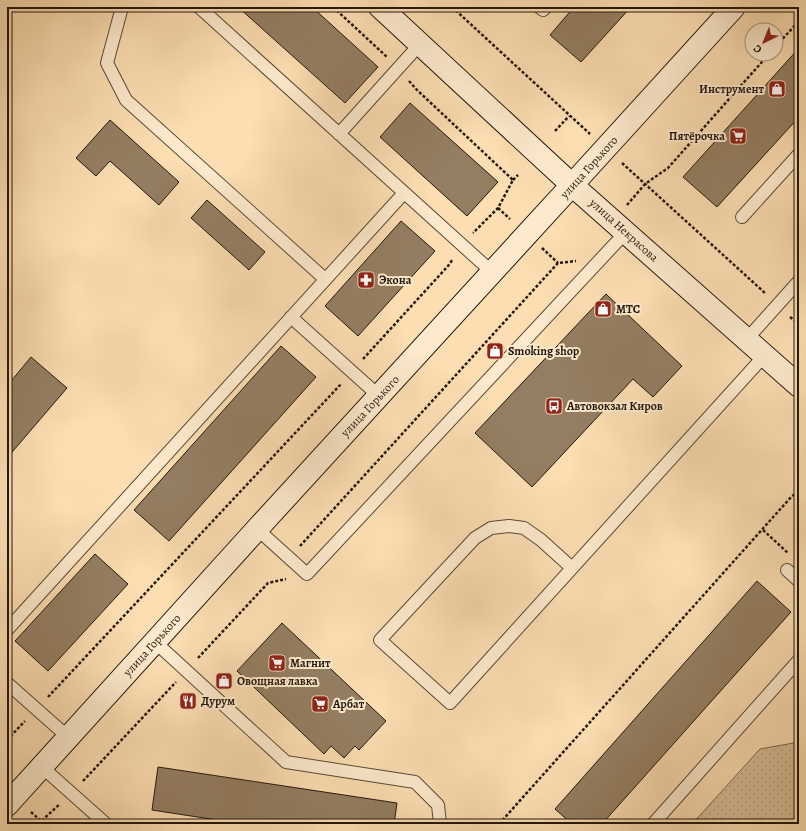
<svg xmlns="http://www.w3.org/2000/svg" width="806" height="831" font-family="Alegreya,serif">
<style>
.grass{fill:url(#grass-dots);stroke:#7d6a51}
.building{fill:#947e62;stroke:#23170c}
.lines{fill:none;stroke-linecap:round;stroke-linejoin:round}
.lane-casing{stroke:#594936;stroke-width:14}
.secondary-casing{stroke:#23170c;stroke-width:24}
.path{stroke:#23170c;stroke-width:2.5;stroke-dasharray:3 2;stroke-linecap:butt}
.lane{stroke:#fdeacd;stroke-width:12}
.secondary{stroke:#fdeacd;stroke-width:22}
.labels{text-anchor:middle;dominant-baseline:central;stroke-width:4;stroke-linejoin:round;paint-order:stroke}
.poi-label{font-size:12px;font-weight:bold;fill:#23170c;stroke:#fdeacd;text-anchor:start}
.street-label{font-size:12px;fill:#23170c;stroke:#fdeacd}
</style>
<defs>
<pattern id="grass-dots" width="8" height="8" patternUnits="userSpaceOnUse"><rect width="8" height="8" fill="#d7bc96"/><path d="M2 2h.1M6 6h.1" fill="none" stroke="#b8a180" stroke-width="1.8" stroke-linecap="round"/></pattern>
</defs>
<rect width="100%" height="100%" fill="#fcdeb2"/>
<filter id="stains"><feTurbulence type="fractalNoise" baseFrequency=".005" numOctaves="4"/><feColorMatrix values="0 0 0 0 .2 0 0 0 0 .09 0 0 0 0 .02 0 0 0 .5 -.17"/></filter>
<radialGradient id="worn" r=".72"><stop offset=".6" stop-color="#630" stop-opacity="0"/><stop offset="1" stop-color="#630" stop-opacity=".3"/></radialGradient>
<path class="grass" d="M799,742V824H692L760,749Z"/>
<path class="building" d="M238,7H312L378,67L345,103Z
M574,7H631L581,62L550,35Z
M799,48V117L717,207L683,177Z
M410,103L498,182L467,216L380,137Z
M110,120L179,182L159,205L110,161L96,176L76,158Z
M207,200L265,252L249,270L191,218Z
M401,221L435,251L358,336L325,306Z
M606,294L682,366L653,397L633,379L532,487L475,433Z
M281,346L316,377L169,541L134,510Z
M31,357L67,388L7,458V386Z
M95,554L128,584L48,671L15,641Z
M757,581L791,612L602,824H572L555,809Z
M282,623L386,721L359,750L355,746L344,758L331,746L324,754L237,671Z
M158,767L397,803L394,824H243L152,810Z"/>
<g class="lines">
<defs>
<path id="lane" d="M122,7L107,63L126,100L325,279
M199,7L492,272
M539,7L543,10L546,7
M339,134L420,44
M742,217L799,154
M291,317L379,396
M747,339L799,281
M257,529L307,574L626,232
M572,568L541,540L524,528L509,526L491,528L475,538L380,640L450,703L765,355
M787,570L799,581
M7,630L404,193
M155,642L286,762L415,782L438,805L440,824
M7,683L68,737
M42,767L106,824
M653,824L799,660"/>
<path id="secondary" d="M380,7L572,185L799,386
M7,805L257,529L572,185L734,7"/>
</defs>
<use href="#lane" class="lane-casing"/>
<use href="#secondary" class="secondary-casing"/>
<path class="path" d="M333,7L387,57
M452,7L590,134
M776,46L799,21
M409,81L417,90L513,180L498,208L473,233
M555,131L569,116
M622,163L765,293
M513,180L518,175
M627,205L645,184L668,168L769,54
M498,208L510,219
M542,248L558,263
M790,317L799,324
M363,359L448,266L453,259
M763,530L788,553
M300,546L558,263L576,261
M198,658L268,583L286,579
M48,697L341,384
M7,740L25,721
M83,781L176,682
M31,812L41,821
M38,824L60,804
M499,824L792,496L799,492
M757,824L799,820"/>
<use href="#lane" class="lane"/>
<use href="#secondary" class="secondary"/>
</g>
<defs>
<symbol id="shop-square" viewBox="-11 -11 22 22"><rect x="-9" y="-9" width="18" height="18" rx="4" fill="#8f2418" stroke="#fdeacd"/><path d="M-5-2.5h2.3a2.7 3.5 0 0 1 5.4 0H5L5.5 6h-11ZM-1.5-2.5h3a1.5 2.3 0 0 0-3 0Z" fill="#fff"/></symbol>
<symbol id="supermarket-square" viewBox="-11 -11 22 22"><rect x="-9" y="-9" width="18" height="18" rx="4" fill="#8f2418" stroke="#fdeacd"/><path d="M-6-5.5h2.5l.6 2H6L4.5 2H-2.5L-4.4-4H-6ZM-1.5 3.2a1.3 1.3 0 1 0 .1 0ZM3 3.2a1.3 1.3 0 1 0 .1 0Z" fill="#fff"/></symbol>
<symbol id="pharmacy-square" viewBox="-11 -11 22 22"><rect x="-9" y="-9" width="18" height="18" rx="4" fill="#8f2418" stroke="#fdeacd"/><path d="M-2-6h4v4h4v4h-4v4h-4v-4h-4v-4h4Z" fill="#fff"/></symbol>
<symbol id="bus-square" viewBox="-11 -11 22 22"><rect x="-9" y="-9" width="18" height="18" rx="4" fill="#8f2418" stroke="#fdeacd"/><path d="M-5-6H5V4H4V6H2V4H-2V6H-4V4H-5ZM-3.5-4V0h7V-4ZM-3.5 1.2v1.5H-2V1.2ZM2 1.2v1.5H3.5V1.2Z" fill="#fff"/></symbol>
<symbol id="restaurant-square" viewBox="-11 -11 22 22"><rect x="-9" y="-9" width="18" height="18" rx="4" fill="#8f2418" stroke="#fdeacd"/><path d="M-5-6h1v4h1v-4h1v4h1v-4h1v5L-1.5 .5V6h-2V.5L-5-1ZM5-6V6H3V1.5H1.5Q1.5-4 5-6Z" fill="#fff"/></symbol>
</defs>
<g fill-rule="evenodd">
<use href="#shop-square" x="767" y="79" width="20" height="20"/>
<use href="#supermarket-square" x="728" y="126" width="20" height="20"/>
<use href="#pharmacy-square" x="356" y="270" width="20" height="20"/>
<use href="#shop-square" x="593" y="299" width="20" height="20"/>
<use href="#shop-square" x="485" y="341" width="20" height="20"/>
<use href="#bus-square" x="544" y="396" width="20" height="20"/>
<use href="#supermarket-square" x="267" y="653" width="20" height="20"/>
<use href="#shop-square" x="214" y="671" width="20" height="20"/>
<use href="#restaurant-square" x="178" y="691" width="20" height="20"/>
<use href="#supermarket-square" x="310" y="694" width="20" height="20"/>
</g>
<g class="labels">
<g class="poi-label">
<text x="764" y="89" text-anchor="end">Инструмент</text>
<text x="725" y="136" text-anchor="end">Пятёрочка</text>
<text x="379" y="280">Экона</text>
<text x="616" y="309">МТС</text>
<text x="508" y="351">Smoking shop</text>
<text x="567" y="406">Автовокзал Киров</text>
<text x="290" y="663">Магнит</text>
<text x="237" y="681">Овощная лавка</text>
<text x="201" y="701">Дурум</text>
<text x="333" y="704">Арбат</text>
</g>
<g class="street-label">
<text transform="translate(589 167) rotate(-48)">улица Горького</text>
<text transform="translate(624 230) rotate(42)">улица Некрасова</text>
<text transform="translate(370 406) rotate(-47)">улица Горького</text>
<text transform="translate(152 645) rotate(-48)">улица Горького</text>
</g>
</g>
<rect width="806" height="831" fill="none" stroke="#fcdeb2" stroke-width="24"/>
<rect x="8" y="8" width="790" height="815" fill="none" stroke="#23170c" stroke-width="2"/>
<rect x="12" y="12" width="782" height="807" fill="none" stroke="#23170c"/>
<g transform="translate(764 42) rotate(223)"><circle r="19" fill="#fdeacd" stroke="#a69680"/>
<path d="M0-3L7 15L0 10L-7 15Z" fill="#8f2418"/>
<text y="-6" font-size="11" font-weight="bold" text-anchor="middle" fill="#23170c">С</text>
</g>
<rect width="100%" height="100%" filter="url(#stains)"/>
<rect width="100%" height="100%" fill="url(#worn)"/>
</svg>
